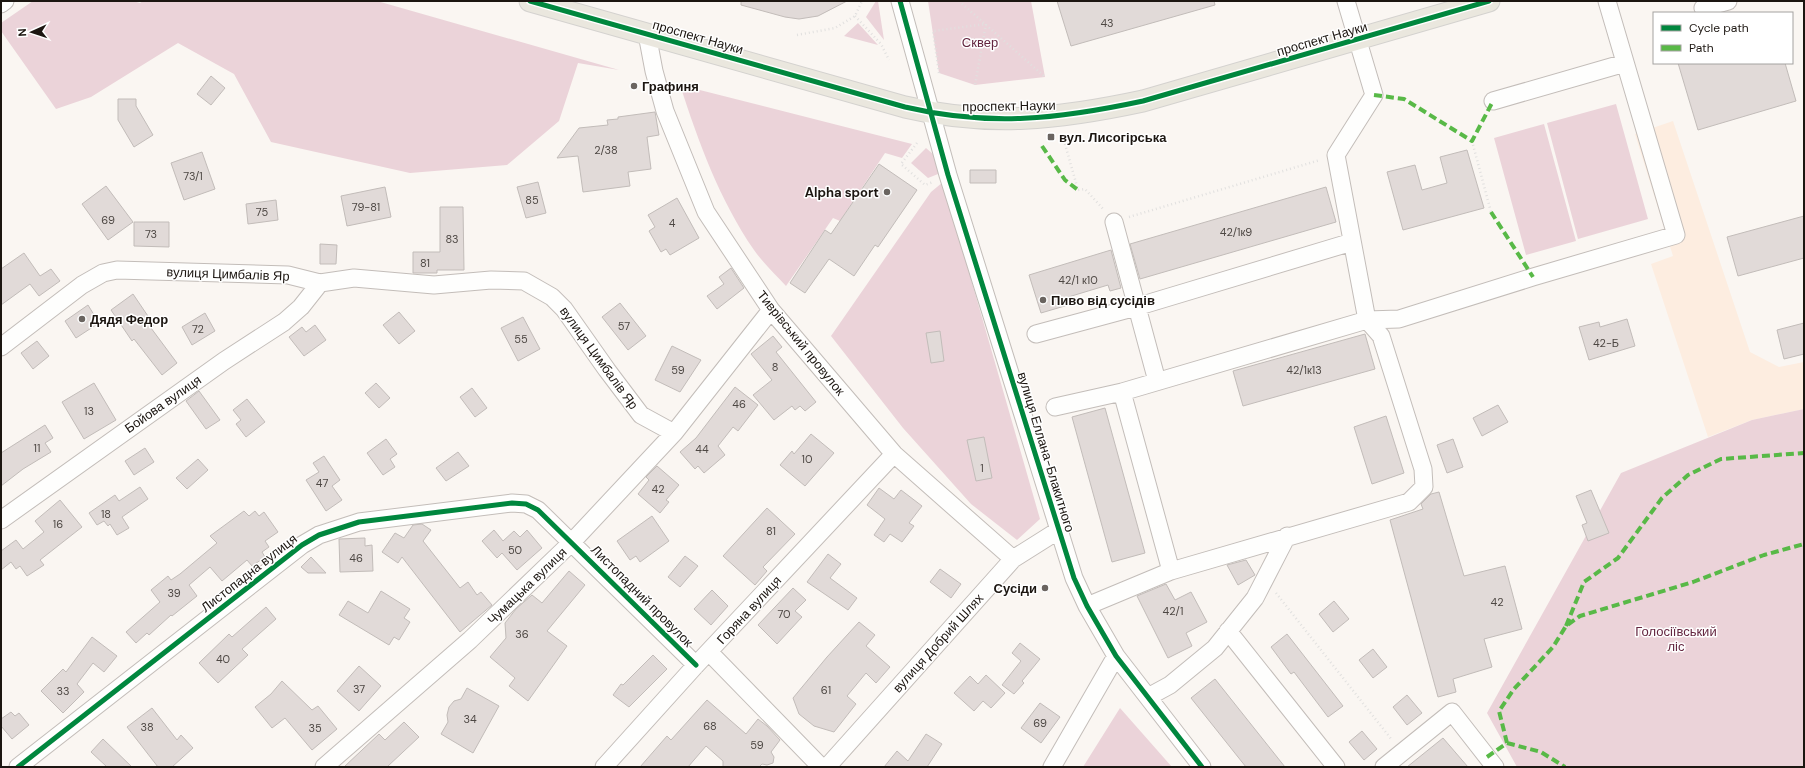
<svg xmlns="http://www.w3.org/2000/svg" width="1805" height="768" font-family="'DM Sans',sans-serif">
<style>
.built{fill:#fdede0}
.green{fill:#ebd3d9}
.building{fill:#e1dad8;stroke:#c2bcb9}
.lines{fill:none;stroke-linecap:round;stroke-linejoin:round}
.minor-casing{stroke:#c3bdb9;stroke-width:19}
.major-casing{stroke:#d4d2cf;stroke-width:23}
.path{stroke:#e1e0df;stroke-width:2.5;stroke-dasharray:1 3;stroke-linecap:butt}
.minor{stroke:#fefefd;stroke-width:17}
.major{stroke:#eae7de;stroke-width:21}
.quiet{stroke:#58b947;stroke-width:4;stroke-dasharray:8 4;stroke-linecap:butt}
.cycleway-casing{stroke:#fff;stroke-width:8}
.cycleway{stroke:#00873e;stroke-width:5}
.poi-dot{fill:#6a6460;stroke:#fff;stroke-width:1.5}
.labels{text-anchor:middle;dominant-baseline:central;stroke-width:3;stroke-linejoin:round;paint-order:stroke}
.number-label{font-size:11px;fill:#4d4743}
.street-label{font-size:13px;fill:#1c1611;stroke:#fff}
.park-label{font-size:13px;fill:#642640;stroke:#fff}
.poi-label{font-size:13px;font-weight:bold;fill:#1c1611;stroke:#fff;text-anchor:start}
</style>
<rect width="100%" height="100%" fill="#faf6f2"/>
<path class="built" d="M1673,121L1750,352L1779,367L1804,362V409L1752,420L1708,437L1651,264L1673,256L1635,134Z"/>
<path class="green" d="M33,1H133L140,3L143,1H377L619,70L578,63L559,121L507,165L410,173L271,142L234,74L178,43L91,97L56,109L1,31V23Z
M876,1H878L884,40L866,17Z
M928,1H1031L1045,77L975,85L939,73Z
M858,23L878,45L844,36Z
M680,85L912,144L902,158L885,153L840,221L833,218L786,286C775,274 763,263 754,250C719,199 699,143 680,85Z
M1616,104L1648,219L1578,239L1547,123Z
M1544,124L1576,241L1526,255L1494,138Z
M926,148L934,155L938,154L943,172L928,178L911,163Z
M943,182L1040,519L1017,540L971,504L903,428L831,336L931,192Z
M1804,409V767H1517L1487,713L1621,473L1752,420Z
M1120,708L1172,767H1083Z"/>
<path class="building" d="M741,1H847L818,16L799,19L785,17L741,5Z
M1057,1H1214L1215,5L1071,46Z
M1678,63H1785L1796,101L1698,130Z
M211,76L225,88L211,105L197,94Z
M118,99H136V106L153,135L134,147L118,120Z
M655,112L659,135L647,137L651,169L628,172L630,186L583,192L578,156L557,158L579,128L608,125L607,120L618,119V117Z
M1467,150L1484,208L1403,230L1387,172L1415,165L1422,190L1447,183L1440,157Z
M202,152L215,189L184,200L171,163Z
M879,164L917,190L878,247L875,245L854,276L829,259L805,293L790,283L825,230L831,234Z
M970,170H996V183H970Z
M538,182L546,213L526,218L517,187Z
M106,186L133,222L108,240L82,204Z
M385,187L391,217L347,226L341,196Z
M1326,187L1336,222L1140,279L1130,244Z
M677,198L699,238L670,255L666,249L661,252L649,231L655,227L648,215Z
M276,200L278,220L248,224L246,204Z
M440,207H463L464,270H437V273H413V252H440Z
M1804,216V258L1738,276L1727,237Z
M134,222H169V247L134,246Z
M320,244L337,245L336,264H320Z
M1111,250L1121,288L1110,291L1108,285L1065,298L1068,305L1041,313L1029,275Z
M24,253L40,276L51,269L60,281L39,296L30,284L1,305V269Z
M731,268L744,288L717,309L707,296L724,284L719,277Z
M133,294L154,325L151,328L177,363L162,375L134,339L132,341L111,310Z
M620,303L646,336L628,350L602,317Z
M88,305L99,323L76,338L65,321Z
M399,312L415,331L399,344L383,325Z
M205,313L215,331L192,345L182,327Z
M523,317L540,349L518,361L501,328Z
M1627,319L1635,346L1589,360L1579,327L1599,322L1600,327Z
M1804,323V354L1784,359L1777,330Z
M315,325L326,340L304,356L289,337L302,327L306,332Z
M940,331L944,361L931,363L926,333Z
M1365,334L1375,369L1243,406L1233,371Z
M773,336L782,347L776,352L816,402L805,411L800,406L795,410L792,406L774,420L753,395L772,380L751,354Z
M37,341L49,356L33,369L21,353Z
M672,346L701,360L680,392L655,380Z
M94,383L116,420L84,439L62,402Z
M376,383L390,398L379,408L365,393Z
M735,387L758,405L738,431L733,427L718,446L725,455L704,473L698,466L695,469L680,452L696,438Z
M472,388L487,408L475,417L460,397Z
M199,391L220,420L206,429L186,401Z
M247,399L265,422L246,437L236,424L241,420L233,410Z
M1498,405L1508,422L1482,436L1473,418Z
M1105,408L1145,553L1112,562L1072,417Z
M1386,416L1404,473L1372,484L1354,427Z
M45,425L53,438L45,443L51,452L23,469L1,486V453Z
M811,434L834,453L805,486L780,465L792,451L794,454Z
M984,437L992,478L976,481L967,440Z
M386,439L397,454L390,459L395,467L383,475L367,453Z
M1453,439L1463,467L1447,473L1437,445Z
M145,448L154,462L134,475L125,461Z
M458,452L469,466L446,481L436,468Z
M324,456L340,480L332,486L342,500L326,511L306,480L319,472L313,463Z
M198,459L208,470L187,489L176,478Z
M657,466L679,485L666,500L669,502L660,513L638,494L649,480L646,477Z
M140,487L148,499L122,517L129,528L117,535L110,524L108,526L104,521L97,525L89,513L115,495L119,501Z
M879,488L894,499L901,490L922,506L909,523L914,526L902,542L890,534L884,542L874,535L885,519L867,505Z
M1591,490L1609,533L1588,541L1582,525L1587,523L1576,496Z
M1439,492L1464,576L1505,566L1522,629L1484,639L1492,667L1453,679L1456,692L1438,697L1390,520L1423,509L1421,504L1431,494Z
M60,500L82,527L40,560L44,565L27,576L20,566L16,569L11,562L1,570V551L16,540L23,549L44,532L35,521Z
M767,508L795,534L763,567L767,571L755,585L723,556Z
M244,511L249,516L255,511L259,516L264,512L278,532L265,541L269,547L262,552L265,557L252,566L247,560L222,581L210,567L189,585L197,596L172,616L171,615L149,635L147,633L136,643L126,632L160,602L151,590L168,576L171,580L180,574L217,543L210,536Z
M652,516L669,541L640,562L636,556L630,560L617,541Z
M422,524L431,530L423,541L460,588L468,582L477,595L481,592L492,605L460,632L402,557L398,563L382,552L395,533L404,538L413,525Z
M494,530L503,541L514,531L520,537L527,530L542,548L517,570L502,553L497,558L482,541Z
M365,538V546L372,545L373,571L340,572L339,539Z
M828,554L841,564L830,578L857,598L848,610L807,582Z
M685,556L698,566L680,587L668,577Z
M311,557L326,573H308L301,567Z
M1246,560L1255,575L1238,585L1227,565Z
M940,569L961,584L951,598L930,582Z
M569,571L585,585L547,631L567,646L528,701L509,686L515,678L490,657L506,638L505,623L516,609L532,595L542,603Z
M1166,584L1175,600L1191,592L1207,622L1186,633L1192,646L1168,658L1137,596Z
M793,588L806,600L795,611L802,617L777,644L758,625Z
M712,590L728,606L711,625L694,609Z
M381,591L410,609L404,618L410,622L399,640L394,637L389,645L339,615L348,601L368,613Z
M1334,601L1349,619L1333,632L1319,614Z
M266,607L276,619L242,649L248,655L218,683L199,663L229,634L232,637Z
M859,622L875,635L866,646L890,667L876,683L866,673L847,696L856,704L834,732L814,726L799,714L793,698L827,657Z
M1287,634L1343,706L1328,717L1294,672L1291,674L1271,647Z
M92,637L117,656L104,672L93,663L77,684L84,692L63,713L41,691L63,669L66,672Z
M1020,643L1040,659L1022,681L1024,683L1014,694L1002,685L1021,661L1012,653Z
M1373,649L1387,667L1373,678L1359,660Z
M653,655L667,669L629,707L613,695L621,684L623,685Z
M359,666L381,686L359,711L337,691Z
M986,675L1005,693L991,708L983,701L974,711L954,693L970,676L978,684Z
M1215,679L1285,767H1246L1191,698Z
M282,681L312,710L318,706L337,729L312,750L285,718L272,728L255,707L271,694Z
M467,688L499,706L473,753L441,734L448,722L447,715L449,707L454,701L461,699Z
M1407,695L1422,713L1407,725L1393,707Z
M707,700L746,734L758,719L767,726L780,740L771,752L774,757L773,763L767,765L762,764L759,767H723V761L706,746L688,767H640L667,736L671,740Z
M1040,703L1060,717L1041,743L1021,728Z
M152,708L177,740L181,735L193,748L172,767H158L127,727Z
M11,712L15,716L19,713L29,725L12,739L1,726V719Z
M404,722L419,737L387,767H344L379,734L385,740Z
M1362,731L1377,749L1364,760L1349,742Z
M926,734L942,744L927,767H884L897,751L908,761Z
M1443,738L1468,767H1407Z
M103,739L132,767H107L91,752Z"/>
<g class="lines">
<defs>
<path id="minor" d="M900,1L948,175L1074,578L1087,606L1116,656L1202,767
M1,4L5,1
M1703,8L1728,1
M647,34L654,71L665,111L706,212L771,310L894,454L1013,559
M1493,101L1625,63
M1114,222L1157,381
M1036,334L1136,307L1352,242
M1,347L82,285L103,273L117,270L288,275L320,283L354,278L434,285L491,280L524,281L552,297L564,309L607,370L641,415L674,433
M1122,392L1171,571
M1055,407L1122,392L1367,320L1399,319L1533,277L1676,235L1607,1
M1,520L224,361L284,322L301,307L320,283
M1087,606L1171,571L1409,502L1424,487L1423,469L1381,336L1367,320L1336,155L1374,95L1346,1
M1228,631L1336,767
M709,652L821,767
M1148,697L1170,685L1215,648L1255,598L1287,536
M18,767L302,545L319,535L359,522L512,503L526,504L538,510L696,665
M324,767L470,640L572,542L674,433L771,310
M604,767L696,665L894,454
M827,767L1013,559L1059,530
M1052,767L1116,656
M1384,767L1452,712L1495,767"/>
<path id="major" d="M530,1L905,107C990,127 1059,119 1143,101L1489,1"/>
</defs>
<use href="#minor" class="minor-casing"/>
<use href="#major" class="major-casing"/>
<path class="path" d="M959,1L1045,77
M855,16L881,44L889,60
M797,35L835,28L855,16L862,1
M939,73L933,31L986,24L975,85
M1472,141L1491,212
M917,143L901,164L925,185L933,182
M1065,144L1078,190L1085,189L1104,210
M1129,217L1320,160
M1012,585L1023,590
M1276,593L1392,740"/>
<use href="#minor" class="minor"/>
<use href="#major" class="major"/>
<path class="quiet" d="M1374,95L1404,99L1472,141L1493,101
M1042,146L1065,180L1078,190
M1491,212L1533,277
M1566,626L1584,582L1618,558L1662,498L1688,475L1721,459L1804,453
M1507,743L1499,711L1514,689L1553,647L1566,626L1580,616L1693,582L1764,555L1804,544
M1507,743L1541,752L1565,767
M1487,757L1507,743"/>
<defs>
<path id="cycleway" d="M530,1L905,107C990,127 1059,119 1143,101L1489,1
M900,1L948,175L1074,578L1087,606L1116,656L1202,767
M18,767L302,545L319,535L359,522L512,503L526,504L538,510L696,665"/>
</defs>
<use href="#cycleway" class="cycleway-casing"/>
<use href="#cycleway" class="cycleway"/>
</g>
<g class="poi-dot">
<circle cx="634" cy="86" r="4"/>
<rect x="1047" y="133" width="8" height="8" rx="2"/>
<circle cx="887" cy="192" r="4"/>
<circle cx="1043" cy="300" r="4"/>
<circle cx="82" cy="319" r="4"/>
<circle cx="1045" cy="588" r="4"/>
</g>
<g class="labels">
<g class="number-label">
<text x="1107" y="23">43</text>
<text x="606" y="150">2/38</text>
<text x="193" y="176">73/1</text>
<text x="532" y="200">85</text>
<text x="366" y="207">79-81</text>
<text x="262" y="212">75</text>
<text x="108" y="220">69</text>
<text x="672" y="223">4</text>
<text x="1236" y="232">42/1к9</text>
<text x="151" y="234">73</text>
<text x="452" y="239">83</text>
<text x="425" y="263">81</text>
<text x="1078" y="280">42/1 к10</text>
<text x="624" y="326">57</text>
<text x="198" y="329">72</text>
<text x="521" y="339">55</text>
<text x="1606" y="343">42-Б</text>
<text x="775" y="367">8</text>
<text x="678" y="370">59</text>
<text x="1304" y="370">42/1к13</text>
<text x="739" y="404">46</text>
<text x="89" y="411">13</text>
<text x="37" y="448">11</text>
<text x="702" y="449">44</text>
<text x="807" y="459">10</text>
<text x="982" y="468">1</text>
<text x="322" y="483">47</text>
<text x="658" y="489">42</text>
<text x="106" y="514">18</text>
<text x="58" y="524">16</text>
<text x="771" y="531">81</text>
<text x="515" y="550">50</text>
<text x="356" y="558">46</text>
<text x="174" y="593">39</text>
<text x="1497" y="602">42</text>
<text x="1173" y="611">42/1</text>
<text x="784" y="614">70</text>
<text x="522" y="634">36</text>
<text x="223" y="659">40</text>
<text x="359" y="689">37</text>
<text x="826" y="690">61</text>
<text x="63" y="691">33</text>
<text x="470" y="719">34</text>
<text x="1040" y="723">69</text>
<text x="710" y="726">68</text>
<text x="147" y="727">38</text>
<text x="315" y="728">35</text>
<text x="757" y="745">59</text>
</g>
<g class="street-label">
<text transform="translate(698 37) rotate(16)">проспект Науки</text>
<text transform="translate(1322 39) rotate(-16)">проспект Науки</text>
<text transform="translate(1009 106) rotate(-1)">проспект Науки</text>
<text transform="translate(228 274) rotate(2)">вулиця Цимбалів Яр</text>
<text transform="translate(801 343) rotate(51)">Тиврівський провулок</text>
<text transform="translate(599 358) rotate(54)">вулиця Цимбалів Яр</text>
<text transform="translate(163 404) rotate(-35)">Бойова вулиця</text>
<text transform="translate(1046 452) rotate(73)">вулиця Еллана-Блакитного</text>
<text transform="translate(249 573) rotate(-38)">Листопадна вулиця</text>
<text transform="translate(527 586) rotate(-44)">Чумацька вулиця</text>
<text transform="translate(642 596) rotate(45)">Листопадний провулок</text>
<text transform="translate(749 610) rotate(-47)">Горяна вулиця</text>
<text transform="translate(938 643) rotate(-48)">вулиця Добрий Шлях</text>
</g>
<g class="park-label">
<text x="980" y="42">Сквер</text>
<text x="1676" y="631">Голосіївський<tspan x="1676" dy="15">ліс</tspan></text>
</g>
<g class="poi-label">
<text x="642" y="86">Графиня</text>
<text x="1059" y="137">вул. Лисогірська</text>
<text x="879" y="192" text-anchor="end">Alpha sport</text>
<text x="1051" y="300">Пиво від сусідів</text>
<text x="90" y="319">Дядя Федор</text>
<text x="1037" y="588" text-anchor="end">Сусіди</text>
</g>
</g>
<rect width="1805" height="768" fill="none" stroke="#1c1611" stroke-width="4"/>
<rect x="1653" y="12" width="140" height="52" fill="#ffffff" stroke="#a4a2a0"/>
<rect x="1661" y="25" width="20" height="6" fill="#00873e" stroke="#a4a2a0"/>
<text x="1689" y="32" font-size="12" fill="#1c1611">Cycle path</text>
<rect x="1661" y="45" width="20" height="6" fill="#58b947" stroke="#a4a2a0"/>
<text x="1689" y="52" font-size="12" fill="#1c1611">Path</text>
<g transform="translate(32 32) rotate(267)" stroke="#ffffff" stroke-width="3" paint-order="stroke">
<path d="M0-3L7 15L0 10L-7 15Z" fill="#1c1611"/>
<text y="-6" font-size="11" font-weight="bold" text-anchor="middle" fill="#1c1611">N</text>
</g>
</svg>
